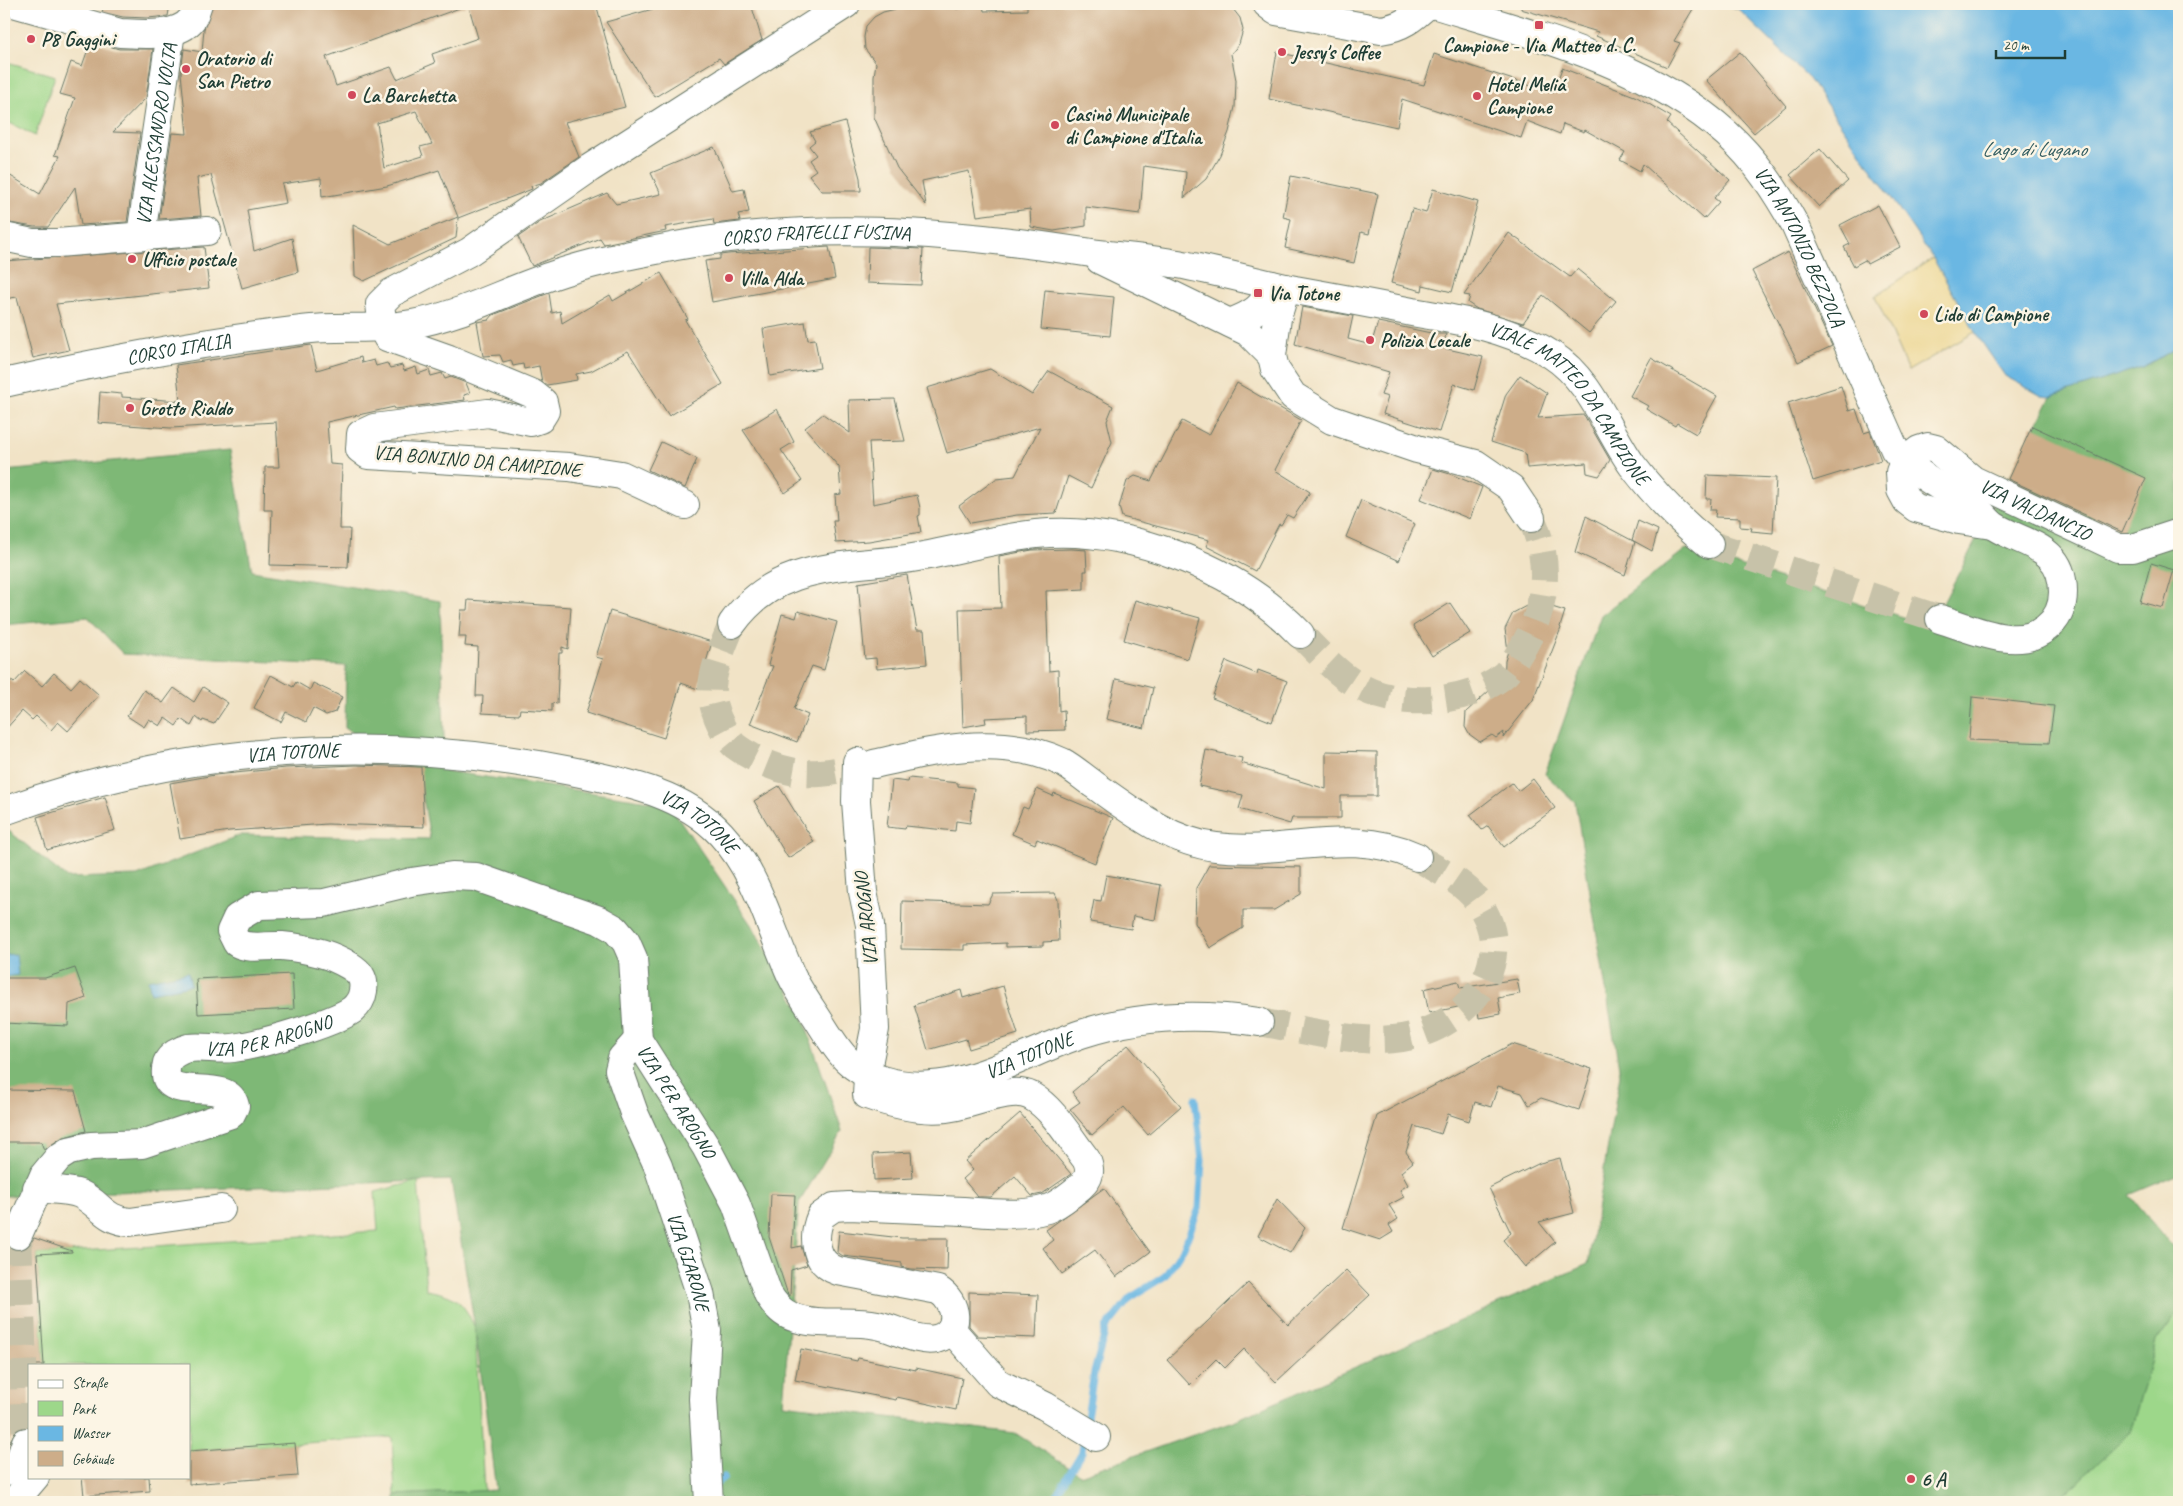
<svg xmlns="http://www.w3.org/2000/svg" width="2183" height="1506" font-family="Caveat,sans-serif">
<style>
.green{fill:#9dd78a;stroke:#5e8a5f}
.forest{fill:#7eb876;stroke:#4e7a55}
.sand{fill:#eeda9e;stroke:#868c69}
.water{fill:#6ab7e3;stroke:#447a8c}
.lines{fill:none;stroke-linecap:round;stroke-linejoin:round}
.stream{stroke:#6ab7e3;stroke-width:7}
.building{fill:#cdad89;fill-rule:evenodd}
.minor-tunnel{stroke:#c7c2a9;stroke-width:28;stroke-dasharray:28 14;stroke-linecap:butt}
.minor-casing{stroke:#687767;stroke-width:30}
.minor{stroke:#fff;stroke-width:28}
.poi-dot{fill:#d1495b;stroke:#fcf5e5;stroke-width:2}
.labels{text-anchor:middle;dominant-baseline:central;stroke-width:5;stroke-linejoin:round;paint-order:stroke}
.poi-label{font-size:20px;font-weight:bold;fill:#1f3d34;stroke:#fcf5e5;text-anchor:start}
.street-label{font-size:20px;fill:#1f3d34;stroke:#fcf5e5}
.water-label{font-size:21px;font-style:italic;fill:#325c60;stroke:#fcf5e5}
</style>
<rect width="100%" height="100%" fill="#fcf5e5"/>
<filter id="ink" filterUnits="userSpaceOnUse"><feTurbulence type="fractalNoise" baseFrequency=".02" numOctaves="2"/><feDisplacementMap in="SourceGraphic" scale="10" xChannelSelector="R" yChannelSelector="G"/><feConvolveMatrix kernelMatrix="1 2 1 2 8 2 1 2 1" color-interpolation-filters="sRGB"/></filter>
<filter id="wash" filterUnits="userSpaceOnUse"><feTurbulence type="fractalNoise" baseFrequency=".0096" numOctaves="4" result="noise"/><feDisplacementMap in="SourceGraphic" scale="20" xChannelSelector="R" yChannelSelector="G"/><feGaussianBlur stdDeviation="1.12" result="paint"/><feColorMatrix in="noise" values="0 0 0 0 0 0 0 0 0 0 0 0 0 0 0 0 0 1.4 0 .05"/><feComposite in="paint" operator="in"/></filter>
<g filter="url(#wash)">
<rect width="100%" height="100%" fill="#f1e3c6"/>
<path class="green" d="M4,61L55,76L35,136L4,120Z
M418,1181L426,1290C456,1295 463,1301 475,1328L484,1491L395,1495L392,1437L189,1451V1365H44L37,1254L378,1231L375,1192Z
M2179,1310V1502H2056L2130,1433L2156,1342Z"/>
<path class="forest" d="M2179,347V1174L2129,1195L2172,1246H2179V1310L2156,1342L2130,1433L2056,1502H395V1495L496,1490L475,1328L451,1180L4,1196V827L67,878L137,876L240,835L430,839L419,773L345,728L346,666L123,654L88,617L4,625V471L230,450L252,571L440,601L445,771L669,804L754,929L801,1012L842,1131L799,1203L783,1404L1015,1433L1080,1475L1236,1420L1588,1264L1620,1074L1575,802L1545,774L1601,615L1686,549L1931,626L2051,397L2142,367Z"/>
<path class="sand" d="M1933,258L1975,332L1908,371L1875,296Z"/>
<path class="water" d="M1725,4H2179V347L2142,367L2051,397L2042,396L2005,376L1975,332L1933,258L1807,76L1738,9Z
M16,954L18,975L4,977V955Z
M188,972L191,985L151,993L148,980Z"/>
<g class="lines">
<path class="stream" d="M1086,1424L1094,1373L1106,1328L1130,1298L1165,1276L1184,1247L1199,1208L1202,1161L1195,1099
M718,1482L724,1477
M1052,1502L1082,1452L1084,1438"/>
</g>
<g id="blocks">
<path class="building" d="M105,4H170L168,16L148,18L123,17L102,12Z
M213,4H464L465,6L326,57L336,86L391,67L397,79L435,63L432,54L478,38L468,4H596L625,107L565,122L579,157L541,183L531,186L532,189L458,218L456,238L364,281L355,276L353,225L390,244L458,217L439,170L387,186L322,197L321,178L282,184L286,203L247,210L254,251L292,238L298,272L242,288L211,175L197,178L201,216L159,219L172,133L187,134L181,73L184,49L202,52L204,29ZM416,111L432,144L420,147L423,156L384,168L377,123Z
M671,4H751L762,40L724,64L719,58L655,97L606,22Z
M955,4L956,9L983,5L984,11L1027,10V4H1229L1240,18L1243,30L1239,44L1231,54L1236,80L1235,107L1229,132L1220,155L1206,179L1184,198L1186,172L1144,166L1140,214L1086,207V226L1054,231L1031,227L1030,209L977,216L969,171L922,181L926,205L897,168L874,117V76L876,63L865,49L864,37L866,26L874,17L883,12L904,7Z
M1522,4H1683L1693,9L1674,41L1680,43L1667,67L1596,36L1598,32L1521,9Z
M91,41L119,49H153L146,98L113,132L140,133L127,222L81,225L75,187L48,227H34L4,222V172L40,194L60,156L55,155L75,98L60,94L71,62L82,66Z
M1277,52L1424,85L1434,54L1553,93L1562,68L1637,97L1671,117L1667,123L1730,180L1714,198L1719,202L1704,219L1643,164L1640,171L1620,160L1625,152L1585,130L1584,132L1563,124L1560,134L1527,121L1521,138L1402,99L1397,127L1269,99Z
M1740,52L1786,106L1754,133L1706,80Z
M845,122L860,178L861,191H822L809,175L816,170L809,160L816,155L809,146L815,141L810,132Z
M714,147L733,191L744,189L749,212L738,214L740,221L714,224L713,219L665,227L666,231L604,244L600,238L532,266L518,237L540,222L607,193L616,204L661,194L651,173Z
M1820,149L1848,181L1819,207L1790,175Z
M1291,176L1378,194L1369,234L1361,232L1354,263L1285,248L1291,219L1283,217Z
M1433,189L1478,202L1452,292L1423,285L1422,291L1391,283L1412,209L1426,213Z
M1878,205L1900,247L1867,264L1865,260L1854,266L1844,247L1850,244L1840,225Z
M1509,233L1570,277L1577,269L1616,301L1589,333L1543,295L1523,323L1477,309L1468,303L1470,296L1464,295Z
M204,247L209,288L56,304L69,350L33,358L17,297L4,299V261Z
M829,247L835,279L712,302L705,261L720,259V255L728,254Z
M868,247L923,249L921,285L867,283Z
M1788,252L1832,346L1798,362L1752,271Z
M661,273L688,319L685,320L723,384L669,416L628,351L591,371L576,374L577,380L547,385L542,382L539,366L524,369L523,364L513,366L511,360L503,362L500,355L483,356L477,322L489,320L493,315L549,293L552,313L560,311L562,323L610,295L613,301Z
M1045,290L1114,297L1110,336L1041,329Z
M1302,307L1353,316L1348,339L1371,345L1378,322L1436,334H1446L1443,348L1483,357L1474,390L1454,384L1439,432L1383,414L1388,397L1381,395L1389,372L1295,344Z
M805,322L808,340L815,339L820,368L770,376L763,329Z
M311,345L317,370L361,357L362,363L374,360L376,366L387,363L390,368L402,365L404,371L416,367L418,374L429,370L431,376L442,373L445,379L451,377L466,383L470,393L464,395L465,400L395,409L394,407L327,422L330,464L342,465L340,529H350L348,567L270,565L272,510H264L265,467H279L276,422L171,428L98,423L100,392L122,394V397L180,401L176,365Z
M1651,358L1717,396L1696,434L1677,423L1675,426L1646,409L1648,406L1630,396Z
M990,369L1032,395L1049,371L1113,406L1107,421L1112,442L1091,488L1068,476L1056,513L1017,515L970,523L959,506L997,478L1015,476L1040,427L947,453L927,388Z
M1520,375L1547,393L1538,418L1584,415L1610,460L1599,476L1587,473L1586,463L1527,468L1525,453L1491,442L1506,394Z
M1237,383L1301,420L1275,470L1310,492L1293,518L1287,515L1281,525L1279,524L1255,571L1206,546L1209,540L1122,517L1119,507L1127,481L1135,476L1151,481L1182,421L1209,435Z
M1841,386L1849,411L1856,409L1864,433L1870,431L1881,460L1813,481L1788,403Z
M895,399L905,441L869,442L873,504L917,495L920,508V515L918,516L921,532L869,541L836,543L833,521H837L835,495L841,494L839,467L805,428L823,414L850,433L849,400Z
M777,409L794,442L781,450L802,481L785,493L743,430Z
M2032,426L2146,478L2122,532L2008,479Z
M661,442L697,459L685,488L648,470Z
M1433,469L1450,474L1482,487L1470,519L1421,499Z
M1707,475L1776,478L1773,533L1751,531L1752,528L1740,527V518L1715,517L1716,510H1710L1711,499H1706Z
M1361,500L1415,524L1399,561L1346,537Z
M1586,516L1635,542L1625,575L1575,552Z
M1638,521L1658,530L1652,551L1632,540Z
M1071,549L1086,550L1087,571H1084V589L1046,591L1049,671L1058,670L1059,711L1064,710L1065,730L1027,731V716L985,718L986,723L963,727L959,609L1001,608L999,556L1032,550Z
M2151,563L2174,570L2163,608L2140,602Z
M907,575L917,630H924L927,664L877,669L876,658L865,659L858,583Z
M468,600L571,607L568,649L562,647V653H559L557,704L552,703V711L520,709L519,715L482,713L483,696H476L478,647L465,646L466,637H459L461,610H467Z
M1135,600L1200,618L1188,659L1124,640Z
M1450,603L1470,633L1432,656L1413,626Z
M1542,604L1565,611L1560,627L1561,628L1533,700L1503,738L1504,732L1496,738L1492,735L1480,742L1469,734L1465,727L1466,712L1490,690L1498,677L1504,687L1505,661L1508,651L1505,629L1513,613L1528,605Z
M610,611L712,642L698,689L681,683L664,738L586,713L603,659L596,657Z
M798,611L837,622L824,670L812,666L794,709L808,715L797,742L750,724L773,666L768,665L782,614L796,618Z
M1226,661L1257,674L1258,670L1287,681L1272,722L1212,698Z
M25,671L42,686L54,673L71,688L80,678L99,695L68,731L58,722L51,730L36,716L32,720L22,711L4,731V675L14,683Z
M271,675L293,687L296,682L310,690L313,683L342,697L335,712L326,715L313,708L306,722L286,712L281,722L254,708Z
M1116,679L1153,688L1144,728L1106,719Z
M203,687L228,703L214,724L203,720L202,722L196,717L191,726L181,719L176,726L165,718L160,726L149,719L144,727L127,716L144,690L163,703L174,688L194,702Z
M1972,697L2054,706L2049,743L1969,740Z
M1206,750L1242,758L1241,763L1326,789V751L1377,752V796H1341V818H1292L1290,824L1239,809L1243,795L1199,786Z
M356,765L421,767L424,827L327,824L229,831L180,839L170,783L215,775L286,768Z
M909,778L958,783V786L974,788L970,823L956,821L955,831L906,826L905,829L887,827L892,780L908,782Z
M1533,779L1555,808L1504,847L1488,826L1482,830L1470,815L1512,783L1518,791Z
M779,786L814,842L788,858L754,801Z
M1037,789L1053,796L1054,793L1113,818L1095,863L1037,839L1035,844L1012,834L1023,807L1028,809Z
M105,797L115,830L47,850L37,817Z
M1209,865L1301,867V894L1274,910H1243V928L1210,948L1195,923L1196,888Z
M1106,875L1161,885L1155,920L1133,916L1131,929L1090,922L1094,900L1101,901Z
M1055,893L1058,900L1059,941L1043,942V946L1006,947V943L964,945V950L901,949L902,901L988,904L993,894Z
M75,968L86,998L69,1004L68,1026L4,1023V978H45Z
M292,974L294,1009L198,1014L196,979Z
M1517,979L1520,994L1498,998L1501,1014L1479,1018L1477,1003L1429,1013L1424,989L1458,981L1460,988Z
M1003,986L1018,1034L969,1049L966,1039L928,1050L914,1005L961,990L963,998Z
M1512,1044L1592,1069L1579,1110L1541,1098L1529,1105L1522,1093L1498,1086L1491,1107L1475,1102L1469,1121L1448,1114L1441,1134L1414,1126L1406,1152L1413,1162L1401,1172L1408,1185L1400,1190L1404,1197L1389,1205L1398,1219L1389,1225L1393,1232L1380,1240L1343,1228L1377,1116Z
M1128,1045L1181,1106L1148,1135L1124,1107L1092,1135L1070,1109L1080,1102L1072,1092Z
M4,1090L75,1091L86,1131L61,1138L44,1150L41,1142H4Z
M1020,1113L1071,1174L1042,1194L1032,1196L1015,1176L991,1197H978L963,1179L973,1170L965,1161Z
M911,1152L913,1178L874,1180L873,1154Z
M1560,1158L1574,1213L1539,1222L1555,1242L1525,1267L1503,1240L1511,1233L1489,1188L1540,1163Z
M1104,1188L1150,1252L1116,1277L1095,1250L1062,1274L1043,1248L1053,1240L1046,1230Z
M771,1194L795,1195L792,1248L801,1246L807,1265L791,1270L790,1296L788,1295L769,1237Z
M1277,1199L1305,1228L1290,1253L1258,1236Z
M839,1231L902,1238H948L947,1270L910,1269L902,1267V1263L843,1256L837,1252Z
M34,1238L72,1251V1252L37,1254L44,1365H29V1427L16,1430L9,1443L4,1369V1240L11,1249L19,1251L28,1247Z
M1346,1270L1370,1295L1276,1382L1244,1349L1225,1368L1216,1359L1190,1385L1167,1360L1248,1283L1288,1325Z
M969,1292L1038,1295L1036,1338L978,1336L969,1326Z
M801,1349L857,1361L858,1358L916,1370V1368L962,1378L956,1410L897,1397L896,1400L795,1380Z
M295,1443L298,1476L189,1484V1451Z
M82,1477H149L150,1491L84,1496Z"/>
</g>
</g>
<g filter="url(#ink)">
<use href="#blocks" fill-opacity="0" stroke="#687767" stroke-width="1"/>
<g class="lines">
<path class="minor-tunnel" d="M1709,544L1940,619
M732,624C723,647 710,673 712,698C714,712 724,736 735,746C752,759 780,771 802,773C826,775 850,768 874,764
M1300,634C1321,655 1343,681 1371,692C1409,707 1473,702 1505,674C1510,669 1514,661 1518,655C1546,614 1553,564 1531,518
M1259,1022C1301,1029 1352,1043 1394,1039C1461,1033 1523,966 1478,902C1465,882 1437,870 1417,857
M18,1235L26,1442"/>
<defs>
<g id="minor">
<path d="M17,4L120,33C141,34 178,38 192,19C195,15 196,8 198,4"/>
<path d="M1267,4L1276,11L1381,30C1402,27 1413,18 1428,4"/>
<path id="s1" d="M1433,4C1531,34 1650,64 1727,134C1756,160 1776,191 1795,225L1895,450C1916,477 1950,490 1977,510C1983,514 1988,522 1994,526C2024,545 2063,545 2063,592C2063,607 2058,619 2046,628C2017,652 1971,628 1940,619"/>
<path id="s2" d="M141,235L171,32"/>
<path d="M4,237L32,243H57L207,231"/>
<path d="M1100,260L1248,332L1272,356"/>
<path d="M1286,288L1277,318L1272,356L1275,369L1293,396L1332,420L1417,449L1476,464L1511,488L1531,518"/>
<path d="M1230,323C1253,314 1263,309 1272,285"/>
<path id="s3" d="M4,383C103,361 202,342 302,330C339,325 376,331 412,324C460,316 505,291 551,276C591,262 634,254 676,246C809,221 945,231 1078,251C1111,256 1145,258 1178,264C1217,271 1256,282 1295,290C1334,297 1373,304 1412,312C1460,320 1510,328 1552,355C1591,380 1606,428 1632,465C1654,494 1680,521 1709,544"/>
<path d="M685,505L621,475L569,467L368,455L360,449L361,434L374,428L488,413L531,422L540,419L545,411L543,402L533,394L449,359L387,337L383,328L380,304L391,293L469,252L590,168L846,4"/>
<path id="s4" d="M1992,525L1959,520L1916,508L1907,501L1901,490L1900,472L1904,462L1919,450L1928,447L1936,449L1973,480L2118,548H2133L2179,533"/>
<path d="M732,624C775,563 839,568 905,559C949,553 991,539 1036,534C1128,525 1237,568 1300,634"/>
<path d="M874,764C937,750 1000,733 1062,762C1073,768 1083,777 1093,784C1130,810 1170,842 1216,847C1287,856 1349,825 1417,857"/>
<path id="s5" d="M4,811C184,745 383,733 571,771C624,782 682,792 721,834C758,874 769,926 791,975C799,992 811,1008 821,1024C838,1051 849,1070 882,1080C952,1102 1018,1055 1081,1034C1139,1015 1200,1013 1259,1022"/>
<path id="s6" d="M638,1040L622,1058L619,1070L634,1113L658,1166L700,1293L707,1331L703,1399L709,1502"/>
<path d="M37,1188C50,1190 68,1189 80,1194C101,1204 104,1220 130,1222L221,1209"/>
<path id="s7" d="M18,1235L44,1175L58,1158L69,1151L91,1146L142,1144L231,1114L235,1106C227,1072 156,1109 167,1063C170,1055 180,1050 188,1048C203,1046 218,1050 233,1048C259,1045 331,1024 352,1010C358,1005 362,999 363,991C365,979 360,972 350,966C331,954 304,948 282,946C266,945 251,950 237,943L231,931L237,918L259,905L324,903L411,882L452,876L476,877L599,920L615,929L626,942L633,958L638,1040L706,1147L736,1204L768,1294C774,1304 781,1313 793,1317C819,1327 849,1319 877,1325C894,1328 918,1343 936,1339C963,1332 957,1301 938,1290L838,1271C814,1263 812,1237 821,1216L834,1207L849,1206C887,1208 925,1209 963,1211C989,1213 1021,1217 1047,1209C1058,1205 1066,1198 1075,1191C1088,1181 1093,1174 1086,1159C1070,1139 1054,1109 1031,1096C1009,1085 971,1106 946,1108C919,1111 892,1104 867,1095L869,1059L875,1029L870,925L863,892L856,801L857,762"/>
<path d="M951,1329L998,1383L1045,1406L1096,1437"/>
<path d="M4,1472L19,1463L26,1442"/>
<path d="M18,1497L35,1477"/>
</g>
</defs>
<use href="#minor" class="minor-casing"/>
<use href="#minor" class="minor"/>
</g>
</g>
<g class="poi-dot">
<rect x="1534" y="20" width="10" height="10" rx="2.5"/>
<circle cx="31" cy="39" r="5"/>
<circle cx="1282" cy="52" r="5"/>
<circle cx="186" cy="69" r="5"/>
<circle cx="352" cy="95" r="5"/>
<circle cx="1477" cy="96" r="5"/>
<circle cx="1055" cy="125" r="5"/>
<circle cx="132" cy="259" r="5"/>
<circle cx="729" cy="278" r="5"/>
<rect x="1253" y="288" width="10" height="10" rx="2.5"/>
<circle cx="1924" cy="314" r="5"/>
<circle cx="1370" cy="340" r="5"/>
<circle cx="130" cy="408" r="5"/>
<circle cx="1911" cy="1479" r="5"/>
</g>
<g class="labels">
<g class="poi-label">
<text x="41" y="39">P8 Gaggini</text>
<text x="1539" y="45" text-anchor="middle">Campione - Via Matteo d. C.</text>
<text x="1292" y="52">Jessy's Coffee</text>
<text x="196" y="58">Oratorio di<tspan x="196" dy="23">San Pietro</tspan></text>
<text x="1487" y="84">Hotel Meliá<tspan x="1487" dy="23">Campione</tspan></text>
<text x="362" y="95">La Barchetta</text>
<text x="1065" y="114">Casinò Municipale<tspan x="1065" dy="23">di Campione d'Italia</tspan></text>
<text x="142" y="259">Ufficio postale</text>
<text x="739" y="278">Villa Alda</text>
<text x="1268" y="293">Via Totone</text>
<text x="1934" y="314">Lido di Campione</text>
<text x="1380" y="340">Polizia Locale</text>
<text x="140" y="408">Grotto Rialdo</text>
<text x="1921" y="1479">6 A</text>
</g>
<g class="street-label">
<text stroke="none"><textPath href="#s2" startOffset="102">VIA ALESSANDRO VOLTA</textPath></text>
<text stroke="none"><textPath href="#s3" startOffset="830">CORSO FRATELLI FUSINA</textPath></text>
<text stroke="none"><textPath href="#s1" startOffset="460">VIA ANTONIO BEZZOLA</textPath></text>
<text stroke="none"><textPath href="#s3" startOffset="178">CORSO ITALIA</textPath></text>
<text stroke="none"><textPath href="#s3" startOffset="1626">VIALE MATTEO DA CAMPIONE</textPath></text>
<text transform="translate(477 461) rotate(5)">VIA BONINO DA CAMPIONE</text>
<text stroke="none"><textPath href="#s4" startOffset="285">VIA VALDANCIO</textPath></text>
<text stroke="none"><textPath href="#s5" startOffset="296">VIA TOTONE</textPath></text>
<text stroke="none"><textPath href="#s5" startOffset="716">VIA TOTONE</textPath></text>
<text transform="translate(866 919) rotate(-96)">VIA AROGNO</text>
<text stroke="none"><textPath href="#s7" startOffset="480">VIA PER AROGNO</textPath></text>
<text stroke="none"><textPath href="#s5" startOffset="1195">VIA TOTONE</textPath></text>
<text stroke="none"><textPath href="#s7" startOffset="1349">VIA PER AROGNO</textPath></text>
<text stroke="none"><textPath href="#s6" startOffset="241">VIA GIARONE</textPath></text>
</g>
<g class="water-label">
<text x="2034" y="149">Lago di Lugano</text>
</g>
</g>
<rect width="2183" height="1506" fill="none" stroke="#fcf5e5" stroke-width="20"/>
<rect x="28" y="1364" width="162" height="115" fill="#fcf5e5" stroke="#a4ab9e"/>
<rect x="38" y="1380" width="25" height="8" fill="#ffffff" stroke="#a4ab9e"/>
<text x="72" y="1388" font-size="15" fill="#1f3d34">Straße</text>
<rect x="38" y="1401" width="25" height="15" fill="#9dd78a" stroke="#a4ab9e"/>
<text x="72" y="1414" font-size="15" fill="#1f3d34">Park</text>
<rect x="38" y="1426" width="25" height="15" fill="#6ab7e3" stroke="#a4ab9e"/>
<text x="72" y="1438" font-size="15" fill="#1f3d34">Wasser</text>
<rect x="38" y="1451" width="25" height="15" fill="#cdad89" stroke="#a4ab9e"/>
<text x="72" y="1464" font-size="15" fill="#1f3d34">Gebäude</text>
<path d="M1996 50v8h69v-8" fill="none" stroke="#1f3d34" stroke-width="2.5"/>
<text x="2003" y="50" font-size="15" fill="#1f3d34" stroke="#fcf5e5" stroke-width="4" paint-order="stroke">20 m</text>
</svg>
